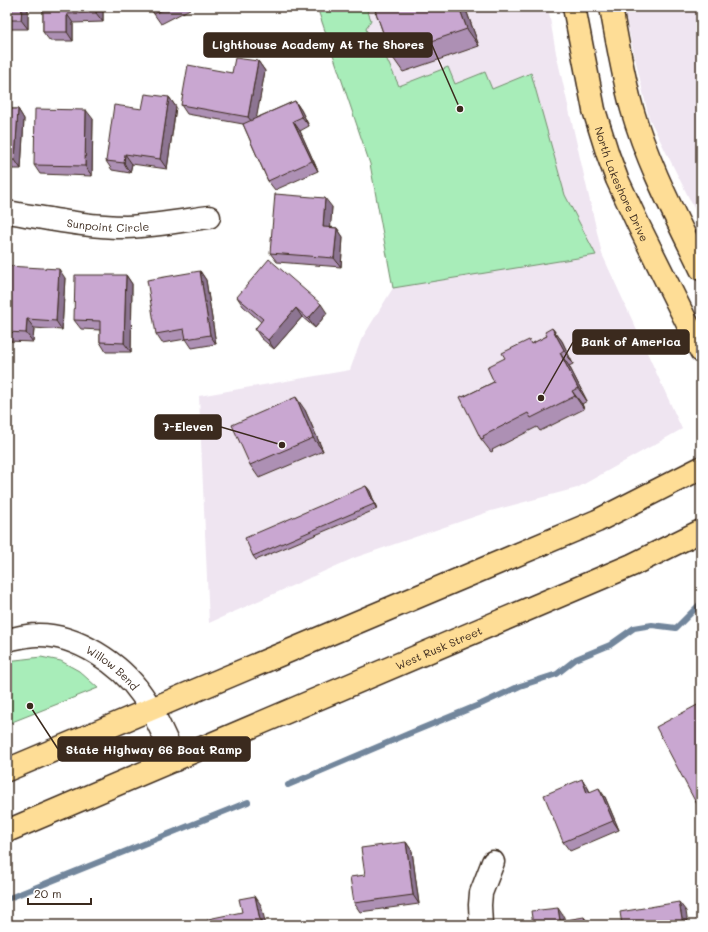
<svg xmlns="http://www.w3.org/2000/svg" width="708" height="932" font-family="Mali,sans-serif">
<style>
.built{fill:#efe5f1}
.green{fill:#a8edb9;stroke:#728c6c}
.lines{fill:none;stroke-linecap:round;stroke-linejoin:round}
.stream{stroke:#72869c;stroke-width:6}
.minor-casing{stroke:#3b2a1e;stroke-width:25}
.major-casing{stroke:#3b2a1e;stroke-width:25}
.minor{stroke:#fff;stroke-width:22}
.major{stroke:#fedd96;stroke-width:22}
.wall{fill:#ad90b4;stroke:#3b2a1e}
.shaded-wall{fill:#8d7592;stroke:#3b2a1e}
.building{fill:#c9a7d1;stroke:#3b2a1e}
.labels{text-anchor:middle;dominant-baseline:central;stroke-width:3.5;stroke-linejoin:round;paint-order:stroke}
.street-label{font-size:11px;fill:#3b2a1e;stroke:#fff}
.leader{fill:none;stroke:#3b2a1e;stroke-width:1.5}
.callout-dot{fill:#3b2a1e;stroke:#fff;stroke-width:1.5}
.callout{fill:#3b2a1e;stroke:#3b2a1e;stroke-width:1.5}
.callout-label{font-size:12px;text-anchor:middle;font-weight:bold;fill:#fff}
</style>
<rect width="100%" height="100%" fill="#fff"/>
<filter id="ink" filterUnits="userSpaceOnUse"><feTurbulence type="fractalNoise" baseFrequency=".025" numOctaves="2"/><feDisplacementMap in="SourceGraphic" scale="8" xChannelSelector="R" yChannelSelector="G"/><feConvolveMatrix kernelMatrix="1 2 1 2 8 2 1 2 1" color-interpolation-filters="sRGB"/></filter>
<g filter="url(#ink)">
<path class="built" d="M316,7H548L556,53L602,254L682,429L577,488L491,511L354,558L209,623L199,396L350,370L361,340L393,288L381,215L370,164Z
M623,7H701V222L649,118Z"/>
<path class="green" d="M317,7H366L371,20L366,29L373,46L383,51L399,86L448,67L455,84L485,72L492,89L531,73L565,195L596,255L393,288L370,164Z
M41,657L61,661L79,671L98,688L7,724V661Z"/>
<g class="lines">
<path class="stream" d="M288,785L408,734L481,704L520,686L557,674L576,659L610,645L634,628L652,625L676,628L701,603
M7,899L248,802"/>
<defs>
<g id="minor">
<path id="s1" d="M7,212C46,218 86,227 126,227C154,226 181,221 209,217"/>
<path id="s2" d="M7,640C17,638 27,635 37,635C76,634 121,664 142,695C156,715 165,738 175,760"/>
<path d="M481,925L480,905L481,893L493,862"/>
</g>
<g id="major">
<path id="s3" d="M574,7L594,110L608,155L617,179L639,226L701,351"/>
<path d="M611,7C617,41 623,76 632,109C648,165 676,217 701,269"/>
<path d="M7,770L597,521L701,468"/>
<path id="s4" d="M7,831L632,565L701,531"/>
</g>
</defs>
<use href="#minor" class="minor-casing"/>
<use href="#major" class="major-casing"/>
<use href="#minor" class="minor"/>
<use href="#major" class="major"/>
</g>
<path class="wall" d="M7,7H28V29H7Z
M43,7H103V22L73,23V41H50L43,32Z
M150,7H189L190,9L161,24L154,14Z
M374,7H465L479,46L403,72L391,55Z
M258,61L265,71L256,118L295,101L301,110L309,126L300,131L318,171L275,190L268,181L243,124L187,114L181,105L232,73Z
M169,97L176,107L167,169L132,164L130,173L112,170L106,161L142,109Z
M7,109H18L24,119L21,169H7Z
M93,119L92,176L40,174L34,165Z
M332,207L330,227L337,228L343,237L341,267L277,262L270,253Z
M7,266L65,278L62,330L34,328L33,342L8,341L7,339Z
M200,271L206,280L216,344L192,348L186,339L162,343L156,334Z
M126,275L132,284L131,352H106L100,342V330L81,329L74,320Z
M237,297L327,313L315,328L302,317L274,349L261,338L255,329L261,322L243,306Z
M552,328L562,341L573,364L569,366L587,401L582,404L584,409L540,431L537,427L492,450L493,451L491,452L481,439L463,397L494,382L505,358L547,336Z
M305,410L323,451L259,478L250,465Z
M366,486L370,491L377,509L256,560L253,556Z
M701,703V809L695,801Z
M582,779L588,788L590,792L605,797L619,830L570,851L563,842Z
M406,842L412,851L419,904L360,912L354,903Z"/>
<path class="shaded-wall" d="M22,7H28V29L21,20Z
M96,7H103V22L96,13Z
M459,7H465L479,46L467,29Z
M67,14L73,23V41L67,32Z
M258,61L265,71L255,126L248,117Z
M169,97L176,107L167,169L160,159Z
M295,101L301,110L309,126L302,117Z
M18,109L24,119L21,169L15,160Z
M86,110L93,119L92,176L85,166Z
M293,121L300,131L318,171L312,161Z
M125,154L132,164L130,173L124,163Z
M325,198L332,207L330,236L323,227Z
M337,228L343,237L341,267L334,258Z
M59,269L65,278L62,330L56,321Z
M200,271L206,280L216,344L210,335Z
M126,275L132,284L131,352L124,343Z
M321,304L327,313L315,328L308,319Z
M296,308L302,317L274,349L268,340Z
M27,319L34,328L33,342L26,333Z
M552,328L562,341L573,364L564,350Z
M560,353L569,366L587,401L578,388Z
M572,391L582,404L584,409L575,396Z
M296,397L305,410L323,451L313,438Z
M366,486L370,491L377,509L374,504Z
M582,779L588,788L594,802L587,793Z
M599,788L605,797L619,830L613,821Z
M406,842L412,851L419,904L413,895Z
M255,896L261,905L266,925H261Z
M679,902L686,911L688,925H683Z
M558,908L564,917L565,925L560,921Z
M584,917L590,925H586Z"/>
<path class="building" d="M7,7H22L21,20H7Z
M43,7H96V13L67,14V32H43Z
M150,7H169L154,14Z
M374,7H459L467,29L391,55Z
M235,58L258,61L248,117L181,105L188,65L232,73Z
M145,94L169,97L160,159L125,154L124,163L106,161L114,105L142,109Z
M295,101L302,117L293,121L312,161L268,181L243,124Z
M7,109H18L15,160H7Z
M35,109L86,110L85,166L34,165Z
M275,194L325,198L323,227L337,228L334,258L270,253Z
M269,259L321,304L308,319L296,308L268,340L255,329L263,319L237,297Z
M7,266L59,269L56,321L27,319L26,333L7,332Z
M200,271L210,335L186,339L184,329L156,334L147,280Z
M75,275H126L124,343L100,342V321L74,320Z
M552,328L564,350L560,353L578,388L572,391L575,396L531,418L528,413L483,436L484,438L481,439L460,397L462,396L463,397L494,382L487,367L505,358L502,353L529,340L531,344L547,336L545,332Z
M296,397L313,438L250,465L232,425Z
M366,486L374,504L253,556L245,538Z
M701,703V797L695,801L656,727Z
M582,779L587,793L599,788L613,821L563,842L544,795Z
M406,842L413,895L354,903L350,877L365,875L361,848Z
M255,896L261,925H209L208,919L242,912L239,899Z
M679,902L683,925H622L620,912Z
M558,908L560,921L584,917L586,925H533L531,911Z"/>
</g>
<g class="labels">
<g class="street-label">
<text stroke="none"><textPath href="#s3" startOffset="184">North Lakeshore Drive</textPath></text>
<text stroke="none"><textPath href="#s1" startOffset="102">Sunpoint Circle</textPath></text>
<text stroke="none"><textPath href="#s4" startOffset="469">West Rusk Street</textPath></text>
<text stroke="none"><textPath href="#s2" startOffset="115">Willow Bend</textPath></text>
</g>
</g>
<path class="leader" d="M460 109L432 45M541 398L573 342M282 445L221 427M30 706L58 749"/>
<g class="callout-dot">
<circle cx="460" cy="109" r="4"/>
<circle cx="541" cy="398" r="4"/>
<circle cx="282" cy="445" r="4"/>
<circle cx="30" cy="706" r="4"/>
</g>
<g class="callout">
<rect x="204" y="33" width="228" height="24" rx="4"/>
<rect x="573" y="330" width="116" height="24" rx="4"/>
<rect x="155" y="415" width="66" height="24" rx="4"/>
<rect x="58" y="737" width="192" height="24" rx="4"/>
</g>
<g class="callout-label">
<text x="318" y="49">Lighthouse Academy At The Shores</text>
<text x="631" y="346">Bank of America</text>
<text x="188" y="431">7-Eleven</text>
<text x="154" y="754">State Highway 66 Boat Ramp</text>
</g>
<rect width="708" height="932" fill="none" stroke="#fff" stroke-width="24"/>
<rect x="12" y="12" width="684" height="908" fill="none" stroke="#3b2a1e" stroke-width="1.5" filter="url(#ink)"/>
<path d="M28 898v6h63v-6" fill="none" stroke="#3b2a1e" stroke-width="2"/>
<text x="34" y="898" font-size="12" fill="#3b2a1e" stroke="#ffffff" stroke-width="3" paint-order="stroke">20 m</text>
</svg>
